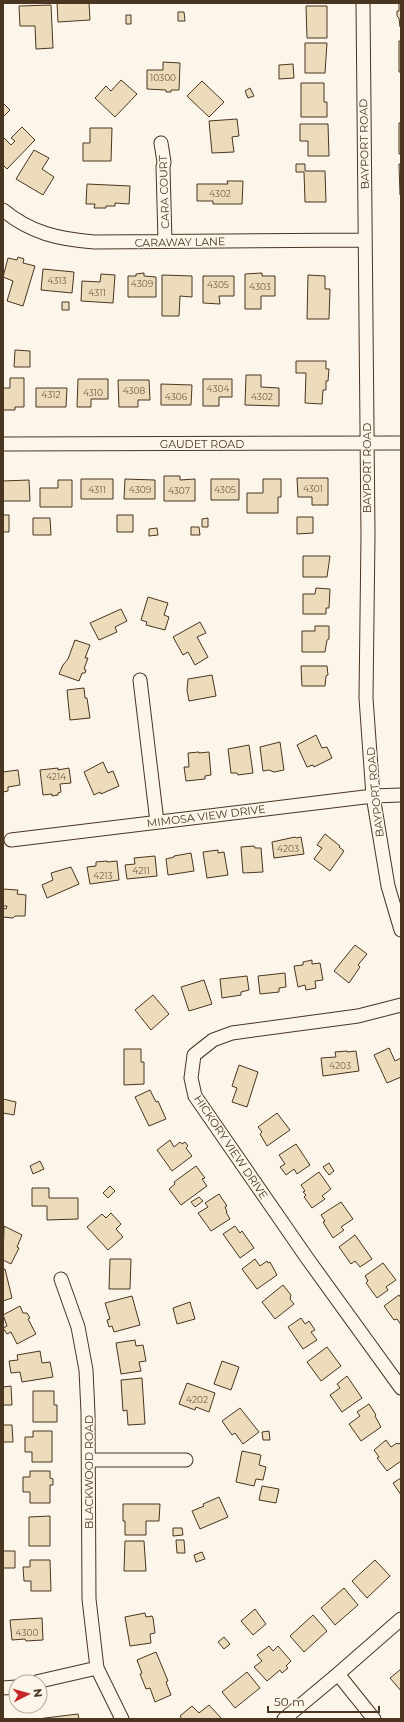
<svg xmlns="http://www.w3.org/2000/svg" width="404" height="1722" font-family="Montserrat,sans-serif">
<style>
.building{fill:#ecdcbc;stroke:#4a3520}
.lines{fill:none;stroke-linecap:round;stroke-linejoin:round}
.street-casing{stroke:#4a3520;stroke-width:15}
.street{stroke:#fbf6e9;stroke-width:13}
.labels{text-anchor:middle;dominant-baseline:central;stroke-width:3;stroke-linejoin:round;paint-order:stroke}
.number-label{font-size:9px;fill:#725f47}
.street-label{font-size:11px;fill:#4a3520;stroke:#fbf6e9}
</style>
<rect width="100%" height="100%" fill="#fbf6e9"/>
<path class="building" d="M57,3H89L90,20L58,22Z
M399,3H401V27H400L399,18L397,16V11H399Z
M51,5L53,48L36,49L35,26H20L19,6Z
M306,6H327V38H307Z
M178,12H184L185,21H178Z
M126,15H131V24H126Z
M399,41H401V72H399Z
M305,43H327L325,73H305Z
M163,62L180,63L179,90H171V92H166V90L147,89V70H163Z
M293,64L294,78L279,79V65Z
M121,80L137,94L115,117L95,98L106,86L111,91Z
M202,81L224,102L209,117L187,96Z
M301,83H324V102H327V117H301Z
M250,88L254,96L248,98L245,91Z
M3,103L10,110L3,117Z
M237,119L239,136L232,137L234,152L212,153L209,121Z
M399,123H401V154H399Z
M300,124H328L329,156H308V141H300Z
M22,127L35,140L7,169L3,165V137L11,145L15,141L11,138Z
M90,128H112L111,161H83V143H90Z
M34,150L49,158L42,169L54,177L43,195L16,179Z
M296,164H305V171H325L326,202H305L304,172H296Z
M399,164H401V195H400Z
M227,181H243L242,204H213V201H197V184H228Z
M87,184L130,186L129,204L115,203V206H106V208H94L95,204H86Z
M18,257L24,259L23,263L35,266L23,306L7,301L13,281L3,277L8,258L17,260Z
M43,269L74,272L72,293L41,290Z
M144,273V276L156,277V297H128V276H136V274Z
M262,273V276H275V296H261V309H245V274Z
M101,274L115,275L113,303L81,301L82,281L100,282Z
M162,275L192,276V297L180,296L179,316H162Z
M308,275L325,276V289H330L329,319H307Z
M203,276H234V296H219L220,304L203,303Z
M62,302H69V310H62Z
M15,350L30,351V367H14Z
M296,361H326V369H329L328,381H326V390H323L322,404L305,403L306,373H296Z
M246,375H261V387L279,388V406L245,405Z
M10,378H24V407H15V410H3V388H10Z
M78,379H108V399H91V407H77Z
M203,379H232V397H219V406H203Z
M118,380H149L150,400H138V407H119Z
M161,384L192,385L191,405H161Z
M36,388H67L66,407H36Z
M164,476H180V480L195,479V501H164Z
M297,478H328V505H312V497H298Z
M81,479H113V499H81Z
M125,479L155,480V499H124Z
M211,479H239V500H211Z
M263,479H281V497H278V513H247V493H263Z
M29,480L30,501H3V481Z
M58,480H72V507H40V488H58Z
M3,515H9V532H3Z
M117,515H133V532H117Z
M297,517H313V533L297,534Z
M33,518H50L51,535H33Z
M208,518V527H202V519Z
M191,527H199L200,535H191Z
M157,528L158,535L149,536V529Z
M303,556H330L327,577H303Z
M316,588L330,589L329,608H326V614H303V594H315Z
M148,597L168,603L164,615L169,617L165,630L146,625L147,622L141,620Z
M121,609L127,621L115,627L117,632L99,640L90,623Z
M200,622L206,633L197,637L208,657L195,665L188,652L183,655L173,637Z
M315,626H329V639L327,640L325,652H302V631H315Z
M75,640L90,645L85,658H88L84,669L86,670L85,673H82L79,681L59,674L63,665L68,659Z
M301,666H327L328,675L326,676L325,686H302Z
M212,675L216,696L189,701L187,690L188,679Z
M84,688L85,698H87L90,718L70,720L67,690Z
M316,735L322,748L327,747L332,758L314,767L313,765L307,767L297,745Z
M280,742L284,770L274,772L269,770L263,771L260,747Z
M249,745L253,773L238,775L237,773H231L228,749Z
M199,752V753L209,752L211,775L205,776V779L186,781L184,767H189L188,753Z
M103,762L108,773L113,771L119,786L101,794L100,792L94,795L84,772Z
M58,768V770L69,768L71,783L60,784L61,792L58,793V795L52,796V794L43,795L40,770Z
M18,770L20,785L8,787V791L3,792V772Z
M325,834L340,846L339,847L344,851L330,871L314,859L322,848L317,845Z
M295,837L296,838L301,837L304,854L274,858L272,842Z
M254,846L255,848H261L263,872L243,873L241,847Z
M218,850V853L224,852L228,875L207,878L203,852Z
M191,853L194,871L168,875L166,859L174,857V856Z
M155,856L157,876L127,879L125,865L135,864L134,858Z
M107,861V862L117,861L119,880L90,884L87,867L96,866V862Z
M71,867L79,884L47,898L42,885L53,880L51,873Z
M3,889L18,890L17,894L26,895L25,916H15L13,918L3,917V908L6,909L7,906H3Z
M355,945L367,954L358,965L360,967L349,983L334,971Z
M312,960V964L320,963L323,980L315,981L316,988L306,990L305,985L298,987L294,966L303,965V962Z
M285,973L286,987L279,988V992L260,994L258,976Z
M247,976L249,990L241,992V995L222,998L220,979Z
M204,980L212,1004L189,1011L181,987Z
M153,995L169,1014L151,1030L135,1010Z
M389,1048L395,1061L401,1058V1077L387,1083L374,1055Z
M124,1049H141V1062H144V1084L124,1085Z
M347,1051V1052L356,1051L359,1071L323,1076L321,1058L336,1057L335,1052Z
M239,1065L258,1072L247,1107L232,1102L237,1088L232,1086Z
M150,1090L156,1102L158,1101L166,1119L149,1126L135,1097Z
M3,1099L16,1102L14,1115L3,1113Z
M277,1113L290,1130L267,1146L260,1134L262,1132L258,1127Z
M170,1140L174,1147L180,1142L182,1144L185,1142L188,1146L186,1148L192,1156L172,1171L157,1150Z
M296,1144L310,1165L297,1174L294,1169L286,1175L280,1167L285,1164L279,1155Z
M40,1161L44,1169L33,1174L30,1166Z
M329,1163L334,1171L329,1175L323,1167Z
M196,1166L205,1178L202,1179L207,1186L181,1205L169,1189L175,1184L174,1182Z
M319,1172L331,1189L322,1196L325,1199L312,1208L304,1197L306,1195L303,1192L305,1191L301,1185Z
M110,1186L115,1191L108,1198L103,1193Z
M32,1188H49V1198H78V1219L47,1220V1206H32Z
M219,1194L227,1206L225,1207L227,1212H226L230,1219L211,1231L198,1213L208,1207L205,1203Z
M199,1197L203,1201L195,1207L191,1202Z
M341,1202L353,1219L341,1227L344,1230L333,1238L323,1222L325,1221L321,1215Z
M111,1213L121,1224L116,1229L123,1237L108,1250L87,1227L102,1214L106,1218Z
M4,1226L22,1235L17,1247L19,1248L11,1264L3,1260Z
M235,1226L240,1233L242,1231L254,1248L240,1258L223,1234Z
M355,1235L372,1259L360,1267L355,1261L351,1264L339,1247Z
M110,1259H131L130,1289H109Z
M255,1259L260,1266L267,1261L268,1263L270,1262L277,1275L257,1289L242,1269Z
M383,1263L396,1280L386,1287L388,1290L377,1298L366,1283L368,1281L365,1276Z
M5,1269L12,1298L3,1301V1270Z
M283,1285L291,1295L290,1299L294,1304L275,1319L262,1302Z
M399,1295L401,1298V1325L397,1319L394,1320L384,1306Z
M132,1296L140,1325L114,1332L112,1326L109,1327L107,1320L110,1319L105,1303Z
M190,1302L195,1319L177,1324L173,1308Z
M20,1306L23,1313H27L30,1318L28,1319L36,1334L17,1344L11,1332L7,1334L3,1328L7,1326L3,1315Z
M301,1318L305,1324L309,1321L315,1330L311,1332L317,1340L303,1349L288,1327Z
M135,1340L136,1346L143,1345L146,1361L139,1362L141,1371L121,1374L116,1343Z
M327,1347L341,1366L321,1381L307,1362Z
M40,1351L42,1363L50,1362L53,1377L22,1382L20,1372L11,1373L9,1361L18,1360L17,1355Z
M222,1361L239,1367L231,1390L214,1384Z
M347,1376L362,1398L342,1412L330,1395L340,1388L337,1384Z
M142,1378L145,1424L128,1425L127,1410L123,1411L121,1380Z
M187,1383L215,1393L209,1412L196,1407L195,1410L179,1404Z
M11,1386L12,1405H3V1387Z
M33,1391H54V1405H57V1422H33Z
M369,1404L376,1415L375,1416L381,1427L361,1441L349,1424L360,1416L357,1412Z
M240,1408L259,1432L243,1444L235,1433L232,1435L222,1421Z
M3,1425H12L13,1442H3Z
M33,1431H52V1462H32V1452H25V1437H33Z
M269,1431L270,1440H263L262,1432Z
M386,1440L391,1447L397,1443L398,1444L401,1443V1461L387,1471L377,1458L379,1457L374,1450Z
M242,1451L261,1455L259,1465L266,1467L263,1480L256,1479L254,1486L236,1482Z
M30,1471H50V1478L53,1479V1485H50V1503H30V1492H23V1477H30Z
M401,1478V1495L393,1483Z
M262,1486L279,1489L276,1503L259,1500Z
M219,1497L228,1517L200,1529L192,1511L204,1506L203,1504Z
M123,1504H160L159,1521H146V1535H125V1521H123Z
M50,1516V1546H29V1517Z
M173,1528H182L183,1535L173,1536Z
M176,1540H184L185,1553H177Z
M125,1541H144L146,1571H124Z
M3,1551H15V1568H3Z
M202,1552L205,1559L196,1562L194,1555Z
M30,1560H50L51,1591H31V1581H24L23,1567H30Z
M375,1560L390,1576L367,1598L352,1581Z
M344,1588L358,1605L335,1625L321,1608Z
M255,1609L266,1624L253,1635L241,1621Z
M145,1613L146,1617L152,1616L153,1618L155,1633L150,1634L151,1643L130,1646L125,1617Z
M313,1615L327,1631L304,1652L290,1636Z
M42,1618L43,1640L26,1641L25,1639L12,1640L10,1620Z
M224,1637L230,1644L224,1649L218,1642Z
M269,1646L273,1651L278,1646L291,1661L286,1666L288,1668L282,1673L280,1670L267,1681L254,1667L262,1661L257,1655Z
M156,1652L168,1681L166,1682L171,1695L155,1702L150,1688L146,1689L140,1674L142,1673L137,1660Z
M401,1669V1691L390,1678Z
M247,1672L260,1688L235,1708L222,1692Z
M209,1705L222,1719H182L180,1716L192,1706L199,1713Z
M78,1714L79,1719H39L45,1718Z"/>
<g class="lines">
<defs>
<path id="street" d="M363,3L368,535L366,698L373,796L388,886L401,930
M161,143L164,162L163,167L165,241
M3,210C31,233 58,239 94,242L364,240
M3,444L401,443
M140,680L157,822
M11,840L373,796L401,795
M401,1005L358,1016L232,1033L213,1040L194,1055L191,1078L195,1096L307,1258L401,1388
M61,1279L78,1327L86,1370L88,1413L89,1599L97,1668L122,1719
M89,1460H186
M338,1674L374,1719
M36,1682L97,1668
M3,1688L16,1687
M284,1719L338,1674L401,1619"/>
</defs>
<use href="#street" class="street-casing"/>
<use href="#street" class="street"/>
</g>
<g class="labels">
<g class="number-label">
<text x="163" y="77">10300</text>
<text x="220" y="193">4302</text>
<text x="57" y="280">4313</text>
<text x="142" y="283">4309</text>
<text x="218" y="284">4305</text>
<text x="260" y="286">4303</text>
<text x="97" y="292">4311</text>
<text x="218" y="388">4304</text>
<text x="134" y="390">4308</text>
<text x="93" y="392">4310</text>
<text x="51" y="394">4312</text>
<text x="176" y="396">4306</text>
<text x="262" y="396">4302</text>
<text x="313" y="488">4301</text>
<text x="97" y="489">4311</text>
<text x="140" y="489">4309</text>
<text x="225" y="489">4305</text>
<text x="179" y="490">4307</text>
<text x="56" y="776">4214</text>
<text x="288" y="848">4203</text>
<text x="141" y="870">4211</text>
<text x="103" y="875">4213</text>
<text x="340" y="1065">4203</text>
<text x="197" y="1399">4202</text>
<text x="27" y="1632">4300</text>
</g>
<g class="street-label">
<text transform="translate(364 144) rotate(-91)">BAYPORT ROAD</text>
<text transform="translate(164 192) rotate(-92)">CARA COURT</text>
<text transform="translate(180 242) rotate(-1)">CARAWAY LANE</text>
<text x="202" y="444">GAUDET ROAD</text>
<text transform="translate(367 468) rotate(-90)">BAYPORT ROAD</text>
<text transform="translate(375 792) rotate(-96)">BAYPORT ROAD</text>
<text transform="translate(206 816) rotate(-7)">MIMOSA VIEW DRIVE</text>
<text transform="translate(231 1147) rotate(56)">HICKORY VIEW DRIVE</text>
<text transform="translate(89 1472) rotate(-90)">BLACKWOOD ROAD</text>
</g>
</g>
<rect width="404" height="1722" fill="none" stroke="#4a3520" stroke-width="8"/>
<g transform="translate(28 1694) rotate(84)"><circle r="19" fill="#fbf6e9" stroke="#b4a999"/>
<path d="M0-3L7 15L0 10L-7 15Z" fill="#c62828"/>
<text y="-6" font-size="11" font-weight="bold" text-anchor="middle" fill="#4a3520">N</text>
</g>
<path d="M268 1706v6h111v-6" fill="none" stroke="#4a3520" stroke-width="2"/>
<text x="274" y="1706" font-size="12" fill="#4a3520" stroke="#fbf6e9" stroke-width="3" paint-order="stroke">50 m</text>
</svg>
